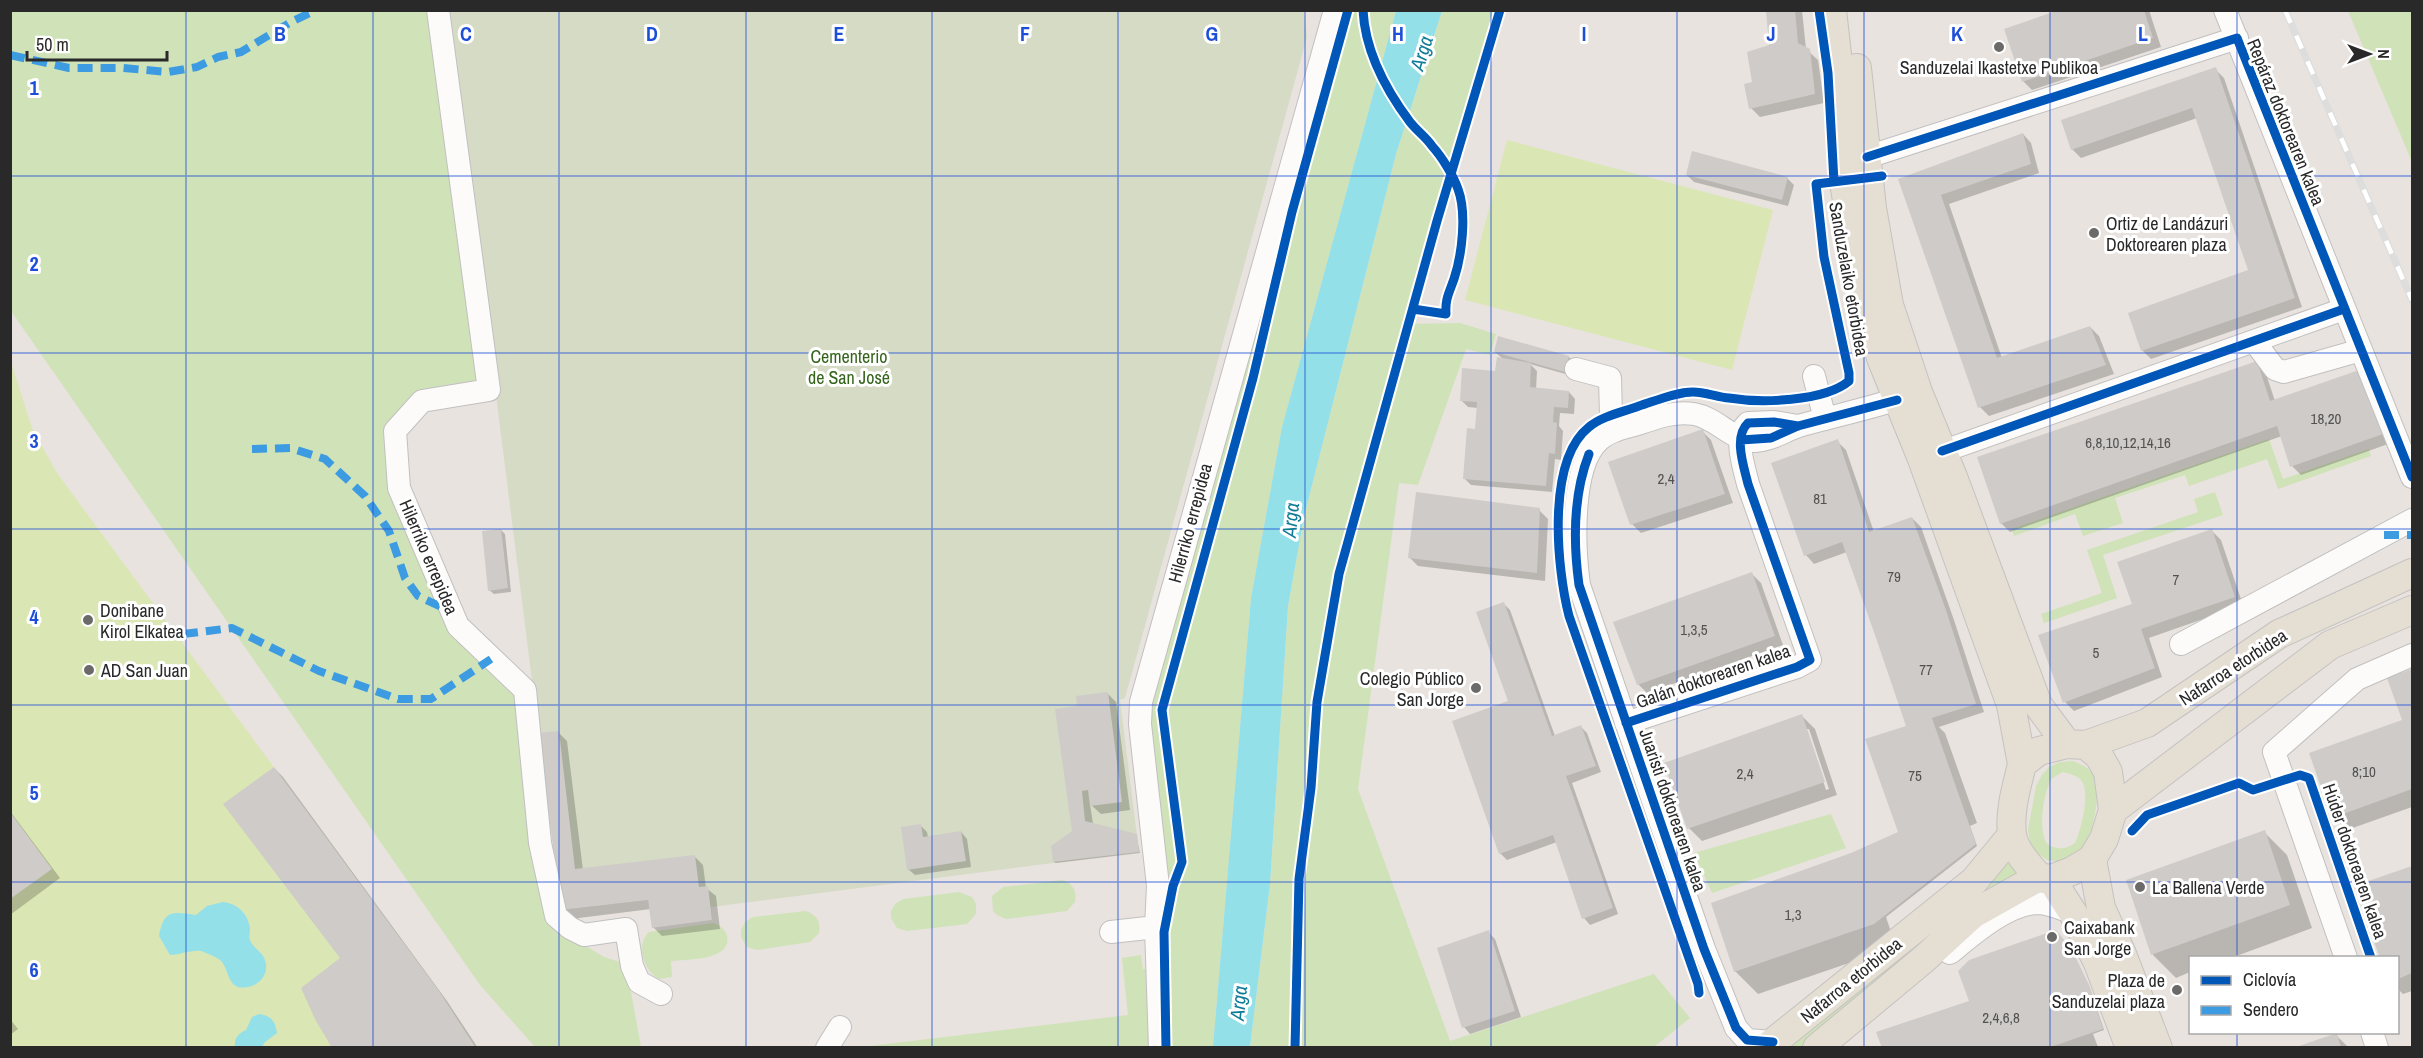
<svg xmlns="http://www.w3.org/2000/svg" width="2423" height="1058" font-family="'Archivo Narrow',sans-serif">
<style>
.green{fill:#d0e2b8;fill-rule:evenodd}
.cemetery{fill:#d6dbc6}
.pitch{fill:#dbe6b5}
.water{fill:#93e0e8}
.shadow{fill:#0003;fill-rule:evenodd}
.building{fill:#cecbc8}
.lines{fill:none;stroke-linecap:round;stroke-linejoin:round}
.minor-casing{stroke:#c1c0c0;stroke-width:24}
.major-casing{stroke:#c4c2c0;stroke-width:30}
.minor{stroke:#fcfbfa;stroke-width:22}
.major{stroke:#e5ded3;stroke-width:28}
.rail-casing{stroke:#ddddde;stroke-width:7}
.rail{stroke:#fff;stroke-width:4.5;stroke-dasharray:14;stroke-linecap:butt}
.quiet{stroke:#3d9ce1;stroke-width:8;stroke-dasharray:15 8;stroke-linecap:butt}
.cycleway-casing{stroke:#fff;stroke-width:13}
.cycleway{stroke:#0057b8;stroke-width:9}
.grid{fill:none;stroke:#1d4ed8;stroke-width:1.5;stroke-opacity:0.55}
.poi-dot{fill:#6c6a68;stroke:#fff;stroke-width:2}
.labels{text-anchor:middle;dominant-baseline:central;stroke-width:6;stroke-linejoin:round;paint-order:stroke}
.number-label{font-size:15px;fill:#535252}
.poi-label{font-size:18px;fill:#292929;stroke:#fff;text-anchor:start}
.street-label{font-size:18px;fill:#292929;stroke:#fff}
.park-label{font-size:18px;fill:#35641b;stroke:#fff}
.water-label{font-size:20px;font-style:italic;fill:#0f7c97;stroke:#fff}
.grid-label{font-size:20px;text-anchor:middle;font-weight:bold;fill:#1d4ed8;stroke:#fff;stroke-width:6;stroke-linejoin:round;paint-order:stroke}
</style>
<rect width="100%" height="100%" fill="#e8e3de"/>
<path class="green" d="M10,11H430L483,386L389,427L455,631L519,696L561,931L604,957L626,964L641,1047H535L480,985L11,311Z
M1345,11H1396L1282,427L1251,598L1213,1047L853,1048L1128,1015L1122,958L1141,955L1143,969H1147L1148,997L1171,1002L1167,934L1168,874L1148,709L1226,420L1331,70Z
M1442,11H1505L1469,114L1404,324L1460,323L1496,334L1490,355L1466,349L1418,485L1399,483L1358,789L1450,1041L1654,974L1690,1018L1654,1047L1250,1048L1270,884L1288,606L1304,517L1396,154Z
M2348,11H2412V162Z
M2269,439L2283,479L2369,449L2371,456L2278,489L2267,459L2189,486L2185,475L2115,498L2123,523L2083,536L2075,514L2014,536L2012,529Z
M2215,492L2223,515L2103,555L2117,598L2044,623L2041,614L2102,593L2087,550L2198,512L2194,499Z
M2073,761C2080,764 2088,767 2093,774C2104,792 2091,834 2083,853L2060,862L2047,860L2037,853L2030,843L2028,830L2036,786L2042,775L2049,767L2060,762ZM2063,772C2070,774 2076,775 2081,780C2091,792 2081,830 2075,843C2066,850 2056,850 2047,844C2038,831 2043,798 2049,784C2051,777 2058,775 2063,772Z
M1831,814L1846,848L1712,893L1694,853Z
M2013,852L2032,878L1807,1047L1784,1048L1983,889L2002,870Z
M1062,880C1073,883 1077,891 1075,902L1067,911L1006,919L997,915L993,911L992,896L1003,887Z
M959,892L972,897L976,904V914L967,924L907,931L897,928L891,918V911L895,904L903,899Z
M806,911C817,915 821,922 819,933L810,942L757,950L747,947L741,937V930L745,922L753,917Z
M714,923C720,926 725,929 727,936C732,961 686,959 671,961L672,977L659,979C644,971 635,945 649,932Z"/>
<path class="cemetery" d="M450,11H1304L1307,37L1125,698L1120,700L1139,852L711,907L712,920L652,928L648,900L561,910L496,395Z"/>
<path class="pitch" d="M1507,140L1773,210L1732,370L1465,300Z
M11,362L32,428L57,473L439,991L476,1047H11Z"/>
<path class="water" d="M1396,11H1442L1396,154L1304,517L1288,606L1270,884L1250,1047H1213L1251,598L1282,427Z
M223,902C238,904 248,913 250,929C250,933 248,938 251,942C253,947 260,951 263,956C271,969 263,984 248,987C228,991 230,973 222,962C219,958 211,955 206,953C196,947 182,955 170,955L159,936C164,909 173,912 196,915L207,906Z
M259,1014C272,1016 275,1021 277,1033L265,1042L262,1047H235C234,1038 238,1034 246,1030L252,1017Z"/>
<path class="shadow" d="M1767,10H1802L1806,49L1818,60L1824,103L1760,117L1751,108L1754,83L1771,46Z
M2064,10H2149L2161,47L2032,90L2023,81Z
M2215,69L2224,78L2302,307L2151,359L2142,350L2250,271L2197,118L2081,158L2072,149Z
M2023,134L2031,143L2039,173L1949,204L2002,358L2090,327L2099,336L2114,374L1989,416L1980,407L1899,180Z
M1687,175L1787,178L1794,185L1788,206L1694,182Z
M1495,352L1569,357L1573,361L1569,375L1530,364L1537,371L1536,390L1569,392L1575,399L1574,414L1560,413L1559,426L1563,431L1561,460L1555,459L1552,492L1471,485L1465,479L1476,431L1478,408L1468,407L1461,400L1497,373L1503,359Z
M2256,362L2265,371L2275,401L2361,370L2391,443L2301,475L2292,466L2282,436L2010,532L2001,523Z
M1702,431L1711,440L1733,503L1641,533L1632,524Z
M1837,441L1846,450L1874,532L1912,518L1921,527L1954,620L1984,712L1939,727L1945,733L1977,823L1970,826L1977,846L1886,917L1896,947L1758,994L1735,971L1851,855L1900,833L1908,727L1847,552L1814,564L1806,555L1773,464Z
M1539,510L1548,519L1545,581L1418,566L1409,557Z
M501,530L505,534L511,592L494,594L489,590Z
M2212,531L2221,540L2243,605L2149,638L2162,677L2074,711L2065,702L2134,605Z
M1752,574L1761,583L1783,645L1647,693L1638,684Z
M1504,604L1510,610L1555,736L1581,727L1587,733L1601,772L1572,783L1618,914L1590,925L1584,918L1557,842L1507,860L1500,853L1510,702Z
M2412,670V807L2347,830L2333,817L2403,720L2389,679Z
M1107,693L1116,702L1130,810L1101,814L1090,804L1093,824L1136,835L1140,853L1056,863L1054,862L1074,831L1079,707Z
M1802,716L1815,729L1837,795L1702,841L1689,828ZM1806,729H1809L1829,789L1826,790Z
M558,732L567,741L583,870L694,856L703,865L706,888L716,896L720,929L662,936L653,927L651,909L571,919L562,910Z
M274,768L283,777L447,1001L478,1048H334L342,959Z
M10,811L60,878L10,915Z
M920,825L927,832L928,837L961,832L967,839L971,867L915,875L908,869Z
M2264,832L2287,855L2312,928L2231,958H2190V972L2176,978L2153,955L2128,881Z
M2412,868V991L2403,994L2398,989V958L2356,887Z
M1488,932L1495,939L1521,1017L1470,1034L1464,1027Z
M2072,951L2090,988L2104,1030L2093,1034L2098,1047L1883,1048Z
M10,1019L18,1029L10,1035Z
M2336,1035L2349,1048H2300Z"/>
<path class="building" d="M1766,10H1795L1798,43L1810,49L1815,94L1749,109L1744,84L1752,82L1747,52L1769,45Z
M2059,10H2144L2153,38L2022,82L2004,29Z
M2216,67L2295,298L2141,351L2128,313L2248,270L2192,108L2071,150L2061,120Z
M2023,133L2031,164L1941,195L1997,358L2090,326L2106,365L1978,408L1898,179Z
M1692,151L1788,177L1782,200L1686,175Z
M1498,336L1569,356L1565,372L1494,352Z
M1497,357L1531,363L1530,387L1569,391L1568,408L1554,407L1553,422L1557,423L1555,454L1549,453L1546,486L1463,479L1467,428L1475,429L1477,402L1460,401L1462,368L1495,371Z
M2257,361L2270,401L2362,369L2383,434L2290,467L2277,426L2000,524L1977,457Z
M1703,429L1725,494L1630,525L1608,462Z
M1838,439L1869,532L1912,517L1946,610L1976,704L1932,718L1976,844L1874,924L1734,972L1711,903L1851,853L1898,832L1865,739L1906,726L1875,635L1842,542L1804,556L1771,463Z
M1416,492L1540,508L1537,573L1408,558Z
M501,529L508,588L488,591L482,531Z
M2212,529L2235,597L2141,629L2155,668L2063,703L2038,635L2132,604L2117,562Z
M1752,572L1775,636L1637,685L1613,622Z
M1504,602L1552,736L1581,725L1596,766L1566,776L1613,908L1582,919L1553,835L1499,854L1452,721L1508,701L1476,612Z
M2412,669V744L2411,745L2412,789L2332,818L2309,753L2402,720L2387,678Z
M1108,692L1122,802L1090,806L1088,790L1082,791L1085,821L1137,834L1139,852L1053,862L1051,846L1072,831L1055,709L1077,706L1076,696Z
M1802,714L1825,782L1687,829L1664,763Z
M559,731L575,869L695,855L699,887L708,886L712,920L652,928L648,900L561,910L539,733Z
M274,767L439,991L476,1048H332L315,1019L301,988L340,958L223,804Z
M10,812L52,869L10,899Z
M921,824L923,837L961,831L966,861L907,870L901,827Z
M2265,830L2290,905L2151,955L2126,880Z
M2412,866V973L2398,979V958H2380L2354,886Z
M1489,930L1515,1011L1462,1028L1437,948Z
M2056,930L2071,948L2089,985L2103,1029L2048,1048H1882L1876,1032L1969,1001L1958,971L1969,960Z
M2337,1033L2341,1048H2296V1047Z"/>
<g class="lines">
<defs>
<path id="minor" d="M438,10L489,390L422,401L395,431L399,488L458,626L525,690L540,843L556,916L570,928L584,935L626,929L632,966L639,982L661,994
M2225,10L2412,477
M1867,157L2237,38
M2254,341L2275,369L2284,372L2361,350
M1576,369L1610,378L1611,416L1615,431
M1814,376L1825,419
M1927,457L2344,309
M2181,644L2412,520
M1626,723L1797,667L1810,660L1748,484C1744,467 1733,437 1748,423L1774,422L1798,426
M1111,932L1156,927
M1950,953C1972,935 2007,904 2037,903C2050,903 2061,909 2073,913
M2346,958L2274,752L2357,679L2412,655
M2372,1032L2377,1048
M1773,1042L1747,1040L1736,1028L1704,949L1579,585C1574,549 1570,466 1599,440C1610,430 1627,427 1641,423C1658,417 1675,411 1694,414C1717,418 1732,441 1755,441C1773,440 1785,430 1802,425C1838,415 1875,407 1911,395
M827,1048L840,1027
M1160,1048L1156,927L1158,886L1140,724L1141,702L1335,10"/>
<path id="major" d="M1832,10L1841,90L1843,176L1861,286L1881,358L1922,459L2011,705L2022,764
M1857,68L1872,208L1889,305L1918,392L1953,477L2038,705L2067,744
M2067,744L2086,745L2099,756L2108,772L2113,810L2104,839L2092,859L2072,871L2051,879L2039,877C2029,866 2014,850 2012,834C2009,811 2017,786 2022,764L2039,751Z
M2086,745L2147,723L2279,634L2412,573
M2113,810L2330,645L2412,610
M2092,859L2101,908L2122,954L2158,1048
M2051,879L2073,913L2098,963L2130,1048
M1766,1048L1974,881L2012,835
M1817,1048L1924,959L1973,914L2039,877"/>
</defs>
<use href="#minor" class="minor-casing"/>
<use href="#major" class="major-casing"/>
<use href="#minor" class="minor"/>
<use href="#major" class="major"/>
<defs>
<path id="rail" d="M2285,10L2412,300"/>
</defs>
<use href="#rail" class="rail-casing"/>
<use href="#rail" class="rail"/>
<path class="quiet" d="M10,55L69,68H123L168,72L197,67L218,57L241,52L291,22L316,10
M252,449L290,448L325,459L365,496L389,531L405,578L418,596L452,612
M2384,535H2412
M183,634L232,628L319,671L398,699H431L491,659"/>
<defs>
<path id="cycleway" d="M1363,10C1365,51 1386,90 1410,122C1417,131 1426,137 1432,146C1442,157 1453,175 1458,189C1467,213 1462,255 1454,279C1449,293 1445,299 1446,314L1413,309
M1819,10L1828,73L1834,182
M1867,157L2237,38L2412,477
M1741,440L1771,438L1798,426L1897,400
M1942,451L2344,309
M1589,454C1573,495 1573,541 1579,585L1704,949L1736,1028L1747,1040L1773,1042
M1626,723L1797,667L1810,660L1748,484C1744,467 1733,437 1748,423L1774,422L1798,426
M2132,831L2147,815L2239,783L2253,790L2300,775L2309,778L2371,958
M1699,993L1698,984L1569,616C1557,569 1546,461 1589,427C1602,416 1623,412 1639,406C1655,401 1676,392 1693,392C1705,392 1717,397 1729,398C1760,403 1824,402 1849,381V373L1824,257L1816,184L1882,176
M1166,1048L1164,932L1173,886L1182,862L1162,710L1253,378L1292,212L1348,10
M1295,1048L1299,879L1311,788L1317,702L1339,574L1437,221L1500,10"/>
</defs>
<use href="#cycleway" class="cycleway-casing"/>
<use href="#cycleway" class="cycleway"/>
</g>
<path class="grid" d="M186,10V1048M373,10V1048M559,10V1048M746,10V1048M932,10V1048M1118,10V1048M1305,10V1048M1491,10V1048M1677,10V1048M1864,10V1048M2050,10V1048M2237,10V958M10,176H2412M10,353H2412M10,529H2412M10,705H2412M10,882H2412M2237,1032V1048"/>
<g class="poi-dot">
<circle cx="1999" cy="47" r="6"/>
<circle cx="2094" cy="233" r="6"/>
<circle cx="88" cy="620" r="6"/>
<circle cx="89" cy="670" r="6"/>
<circle cx="1476" cy="688" r="6"/>
<circle cx="2140" cy="887" r="6"/>
<circle cx="2052" cy="937" r="6"/>
<circle cx="2177" cy="990" r="6"/>
</g>
<g class="labels">
<g class="number-label">
<text x="2326" y="418">18,20</text>
<text x="2128" y="442">6,8,10,12,14,16</text>
<text x="1666" y="478">2,4</text>
<text x="1820" y="498">81</text>
<text x="1894" y="576">79</text>
<text x="2176" y="579">7</text>
<text x="1694" y="629">1,3,5</text>
<text x="2096" y="652">5</text>
<text x="1926" y="669">77</text>
<text x="2364" y="771">8;10</text>
<text x="1745" y="773">2,4</text>
<text x="1915" y="775">75</text>
<text x="1793" y="914">1,3</text>
<text x="2001" y="1017">2,4,6,8</text>
</g>
<g class="poi-label">
<text x="1999" y="67" text-anchor="middle">Sanduzelai Ikastetxe Publikoa</text>
<text x="2106" y="223">Ortiz de Landázuri<tspan x="2106" dy="21">Doktorearen plaza</tspan></text>
<text x="100" y="610">Donibane<tspan x="100" dy="21">Kirol Elkatea</tspan></text>
<text x="101" y="670">AD San Juan</text>
<text x="1464" y="678" text-anchor="end">Colegio Público<tspan x="1464" dy="21">San Jorge</tspan></text>
<text x="2152" y="887">La Ballena Verde</text>
<text x="2064" y="927">Caixabank<tspan x="2064" dy="21">San Jorge</tspan></text>
<text x="2165" y="980" text-anchor="end">Plaza de<tspan x="2165" dy="21">Sanduzelai plaza</tspan></text>
</g>
<g class="street-label">
<text transform="translate(2286 122) rotate(68)">Repáraz doktorearen kalea</text>
<text transform="translate(1849 279) rotate(80)">Sanduzelaiko etorbidea</text>
<text transform="translate(1190 523) rotate(-75)">Hilerriko errepidea</text>
<text transform="translate(429 557) rotate(67)">Hilerriko errepidea</text>
<text transform="translate(2233 667) rotate(-33)">Nafarroa etorbidea</text>
<text transform="translate(1713 676) rotate(-19)">Galán doktorearen kalea</text>
<text transform="translate(1673 810) rotate(71)">Juaristi doktorearen kalea</text>
<text transform="translate(2355 861) rotate(71)">Húder doktorearen kalea</text>
<text transform="translate(1851 980) rotate(-39)">Nafarroa etorbidea</text>
</g>
<g class="park-label">
<text x="849" y="356">Cementerio<tspan x="849" dy="21">de San José</tspan></text>
</g>
<g class="water-label">
<text transform="translate(1421 53) rotate(-73)">Arga</text>
<text transform="translate(1290 520) rotate(-84)">Arga</text>
<text transform="translate(1238 1003) rotate(-84)">Arga</text>
</g>
</g>
<g class="grid-label">
<text x="280" y="41">B</text>
<text x="466" y="41">C</text>
<text x="652" y="41">D</text>
<text x="839" y="41">E</text>
<text x="1025" y="41">F</text>
<text x="1212" y="41">G</text>
<text x="1398" y="41">H</text>
<text x="1584" y="41">I</text>
<text x="1771" y="41">J</text>
<text x="1957" y="41">K</text>
<text x="2143" y="41">L</text>
<text x="34" y="95">1</text>
<text x="34" y="271">2</text>
<text x="34" y="448">3</text>
<text x="34" y="624">4</text>
<text x="34" y="800">5</text>
<text x="34" y="977">6</text>
</g>
<rect width="2423" height="1058" fill="none" stroke="#292929" stroke-width="24"/>
<rect x="2189" y="956" width="210" height="78" fill="#ffffff" stroke="#a9a9a9" stroke-width="1.5"/>
<rect x="2201" y="976" width="30" height="9" fill="#0057b8" stroke="#a9a9a9" stroke-width="1.5"/>
<text x="2243" y="986" font-size="18" fill="#292929">Ciclovía</text>
<rect x="2201" y="1006" width="30" height="9" fill="#3d9ce1" stroke="#a9a9a9" stroke-width="1.5"/>
<text x="2243" y="1016" font-size="18" fill="#292929">Sendero</text>
<g transform="translate(2369 54) rotate(90)" stroke="#ffffff" stroke-width="4.5" paint-order="stroke">
<path d="M0-4.5L10 22L0 15L-10 22Z" fill="#292929"/>
<text y="-9" font-size="16" font-weight="bold" text-anchor="middle" fill="#292929">N</text>
</g>
<path d="M27 51v9h140v-9" fill="none" stroke="#292929" stroke-width="3"/>
<text x="36" y="51" font-size="18" fill="#292929" stroke="#ffffff" stroke-width="4.5" paint-order="stroke">50 m</text>
</svg>
